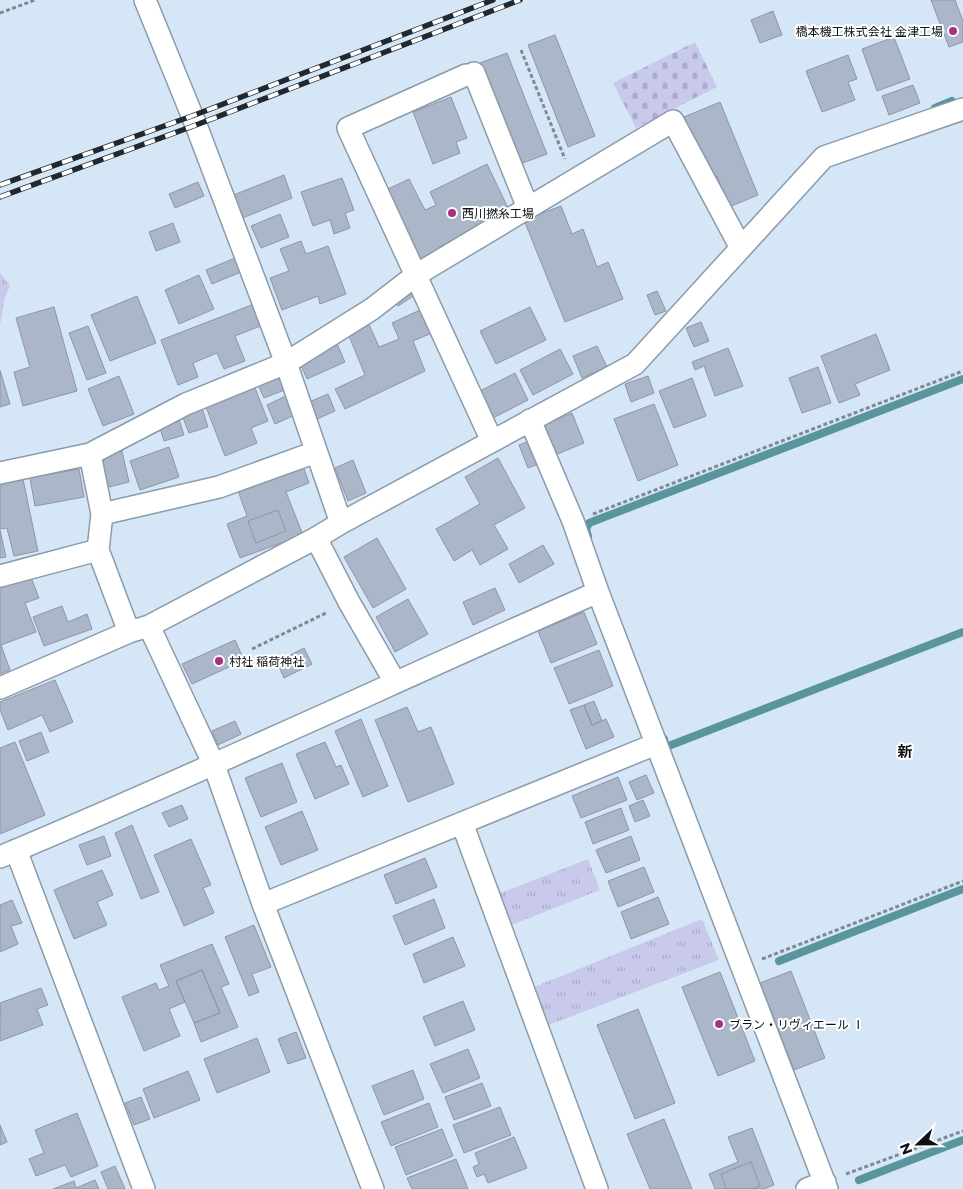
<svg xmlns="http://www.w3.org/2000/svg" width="963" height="1189" font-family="Montserrat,'Noto Sans JP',sans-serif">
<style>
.grass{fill:url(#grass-tufts)}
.cemetery{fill:url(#cemetery-stones)}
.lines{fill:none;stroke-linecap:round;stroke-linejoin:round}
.stream{stroke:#5a959d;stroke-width:8}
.building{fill:#acb6c9;stroke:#8d96a9}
.minor-casing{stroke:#8a9baa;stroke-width:24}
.path{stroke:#7d8a95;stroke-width:3;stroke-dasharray:4 2.5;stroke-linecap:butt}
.minor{stroke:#fff;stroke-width:21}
.rail-casing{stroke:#21282f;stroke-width:5.5}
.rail{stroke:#fff;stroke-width:4;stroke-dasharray:11;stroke-linecap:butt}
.poi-dot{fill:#a82f85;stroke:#fff;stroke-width:2}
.labels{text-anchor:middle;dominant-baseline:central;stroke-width:4;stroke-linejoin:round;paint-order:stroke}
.poi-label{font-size:12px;fill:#0b1116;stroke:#fff;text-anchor:start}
.quarter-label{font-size:15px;font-weight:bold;fill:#0b1116;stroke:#fff}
</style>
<defs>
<pattern id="grass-tufts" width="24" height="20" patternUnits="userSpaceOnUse" patternTransform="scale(1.25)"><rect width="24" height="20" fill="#c9caeb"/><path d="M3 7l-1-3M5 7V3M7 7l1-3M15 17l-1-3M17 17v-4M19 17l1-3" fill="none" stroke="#abacc9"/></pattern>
<pattern id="cemetery-stones" width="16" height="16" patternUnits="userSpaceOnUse" patternTransform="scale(1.25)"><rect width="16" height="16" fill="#c9caeb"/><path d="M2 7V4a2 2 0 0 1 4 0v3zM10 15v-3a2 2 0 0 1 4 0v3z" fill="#abacc9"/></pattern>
</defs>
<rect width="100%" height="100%" fill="#d5e7f7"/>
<path class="grass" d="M0,273L10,286L4,300L0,326Z
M588,859L600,890L509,926L496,895Z
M702,919L719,960L546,1026L534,987Z"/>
<path class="cemetery" d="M695,42L717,87L636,128L613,83Z"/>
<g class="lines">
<path class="stream" d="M935,108L952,101
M588,536L586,529L589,523L963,379
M664,739L666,747L963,632
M779,961L963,889
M859,1180L963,1140"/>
</g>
<path class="building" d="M931,0H955L963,21V42L949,47Z
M773,11L782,35L760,43L751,20Z
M555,35L595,136L568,147L528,45Z
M894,37L910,79L877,91L862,49Z
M507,53L547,154L520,164L480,63Z
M848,55L857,79L848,82L855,100L822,112L806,71Z
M913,85L920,103L889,115L882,96Z
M451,97L467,138L456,142L460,153L433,164L413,112Z
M720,102L758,195L729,207L717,176L709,179L684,117Z
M487,164L510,212L439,247L441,253L417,264L382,192L409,179L425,210L436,205L430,192Z
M284,175L292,198L240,219L231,196Z
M342,178L354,210L345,213L350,228L334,234L330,220L313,226L301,192Z
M198,182L204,196L175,208L169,194Z
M561,206L572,234L583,229L597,267L608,262L623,299L565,322L524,220Z
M280,214L289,237L261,248L251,226Z
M173,223L180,242L156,251L149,232Z
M301,241L306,254L328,246L346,294L320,304L318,296L282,310L270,278L289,271L280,249Z
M235,258L241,272L212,284L206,270Z
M199,275L214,309L179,324L165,290Z
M414,287L418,293L398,306L394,300Z
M657,291L666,311L655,315L647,295Z
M137,296L156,343L110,361L91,315Z
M254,304L263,325L235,336L245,361L224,369L217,353L193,363L198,377L178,385L161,340Z
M54,307L77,391L23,406L14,372L30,367L16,318Z
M530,307L546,340L496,364L480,331Z
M422,309L432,333L413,341L425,371L345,409L335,389L365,375L347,331L368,322L379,347L399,339L392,323Z
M701,322L709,341L694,347L686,328Z
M88,326L106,373L87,380L69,333Z
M876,334L890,370L855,384L860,395L839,403L821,356Z
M334,337L345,362L307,379L296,354Z
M597,346L607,367L582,378L573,356Z
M728,348L743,386L715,396L704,366L695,370L692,362Z
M560,349L573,374L533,395L520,370Z
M818,367L831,403L802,413L789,378Z
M0,370L10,404L0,407Z
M515,373L528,400L489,420L476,393Z
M276,374L282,377L287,389L264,398L257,382Z
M119,376L134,414L103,426L88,389Z
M648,376L654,393L631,402L625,384Z
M692,378L706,416L674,428L659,391Z
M255,388L268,421L251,428L257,443L225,456L206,407Z
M328,394L335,411L317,419L309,402Z
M288,395L297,414L275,424L267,405Z
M654,404L678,465L638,481L614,419Z
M202,408L208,427L189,433L182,415Z
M572,413L584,443L555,455L543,425Z
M178,416L184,435L164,441L158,422Z
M532,440L541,463L528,468L519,445Z
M169,447L179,477L140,490L130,461Z
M122,451L129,482L105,488L98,457Z
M498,458L525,508L494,525L508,549L480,565L472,550L454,561L436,529L480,504L465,477Z
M353,460L366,493L348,501L335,468Z
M302,463L309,483L286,492L303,535L240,558L227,524L247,516L237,488Z
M79,469L84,497L35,506L30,478Z
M23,479L38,551L14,556L7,528L0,529V484Z
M278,510L286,531L256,543L248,521Z
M0,530L6,557L0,558Z
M377,538L406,589L373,608L344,557Z
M543,545L554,564L519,583L509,564Z
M30,575L39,598L25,603L36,632L1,645L10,670L0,674V586Z
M495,588L505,610L473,625L463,602Z
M408,599L428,634L395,652L376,617Z
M62,606L68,622L87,614L92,629L44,646L33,617Z
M584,612L597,644L551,663L538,631Z
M235,640L244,660L192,684L182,664Z
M304,648L312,664L284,678L277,662Z
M599,650L613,686L569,704L554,668Z
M55,680L73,722L50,732L42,715L8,730L0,710V702Z
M594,701L602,721L592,725L584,705Z
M584,705L592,725L606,719L614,737L586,749L570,710Z
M407,707L418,732L431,727L454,784L408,802L375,720Z
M361,719L388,786L363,797L335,731Z
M235,721L241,734L218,745L212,731Z
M41,732L49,752L27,761L19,741Z
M15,742L45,815L0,834V748Z
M325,742L336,767L341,765L349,784L315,799L296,754Z
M282,763L297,802L261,817L245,778Z
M646,775L654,793L637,800L629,782Z
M618,777L627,800L581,818L572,796Z
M643,800L650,816L635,822L629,806Z
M182,805L188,819L169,827L162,813Z
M621,808L629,830L593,844L585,822Z
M302,811L318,850L281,865L265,827Z
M132,825L159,892L141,899L115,833Z
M104,836L111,856L87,865L79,845Z
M631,836L640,860L606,873L596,850Z
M191,839L211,885L203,888L214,913L184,926L154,855Z
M425,858L437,887L396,904L384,875Z
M644,867L654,892L618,907L608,881Z
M102,870L113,895L97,902L107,925L74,939L54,890Z
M658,897L669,924L631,939L621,912Z
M434,899L445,928L405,945L393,916Z
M12,900L22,923L11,926L18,944L0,952V905Z
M254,925L271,967L252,974L259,992L249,996L225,937Z
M453,937L465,966L424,983L413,954Z
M212,944L229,984L221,987L238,1027L201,1042L194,1023L220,1013L202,970L176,981L185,1002L169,1009L180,1036L144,1051L122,997L156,983L159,990L169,986L160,965Z
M202,970L220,1013L194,1023L176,981Z
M791,971L825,1058L794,1070L760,983Z
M720,972L755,1061L718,1076L682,987Z
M41,988L48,1005L37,1009L43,1025L0,1041V1019L1,1018L0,1003Z
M463,1001L475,1030L435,1046L423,1017Z
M638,1009L675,1103L635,1119L597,1025Z
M296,1032L306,1058L288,1064L278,1039Z
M257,1038L270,1072L217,1093L204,1059Z
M468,1049L480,1078L443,1093L430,1064Z
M413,1070L424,1099L384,1115L372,1086Z
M188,1071L200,1100L154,1118L143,1089Z
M482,1083L491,1106L454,1120L445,1097Z
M141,1097L150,1119L134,1125L125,1103Z
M429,1103L438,1127L391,1146L381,1122Z
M500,1107L511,1135L464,1153L453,1125Z
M77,1113L98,1166L71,1177L65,1165L36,1176L29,1159L44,1153L35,1130Z
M664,1119L692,1189H650L627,1134Z
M0,1125L7,1142L0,1145Z
M752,1128L774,1185L764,1189H715L709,1174L738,1162L728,1137Z
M442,1129L453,1156L406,1175L395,1147Z
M514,1137L527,1168L488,1183L484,1174L477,1177L473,1167L479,1164L475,1153Z
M456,1159L468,1189H412L407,1178Z
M751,1162L760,1186L753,1189H726L721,1174Z
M115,1166L125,1189H108L101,1172Z
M95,1180L99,1189H53L74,1181L76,1188Z"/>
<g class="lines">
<defs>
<path id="minor" d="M474,73L528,208
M466,75L348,128L492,441
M530,420L573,521L598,592L827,1189
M0,473L90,454
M102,514L219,487L316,452
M341,523L286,363L372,309L416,275L673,121L741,248
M316,538L349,602L395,682
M0,576L98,550
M149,626L214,765L263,904L373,1189
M129,632L98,550L102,514L90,454L186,404L286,363L196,125L145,0
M0,688L129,632L149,626L316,538L341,523L635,364L824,157L963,109
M462,823L597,1189
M16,850L144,1189
M0,857C201,773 398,680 598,592
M263,904L656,744
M807,1189L825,1182"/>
</defs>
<use href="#minor" class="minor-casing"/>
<path class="path" d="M0,13L35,0
M521,50L565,159
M593,514L963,371
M252,649L328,612
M762,959L963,881
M846,1174L963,1131"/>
<use href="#minor" class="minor"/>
<defs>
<path id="rail" d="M0,185L192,116L493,0
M0,197L196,125L520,0"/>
</defs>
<use href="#rail" class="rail-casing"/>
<use href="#rail" class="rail"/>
</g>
<g class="poi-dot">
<circle cx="953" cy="31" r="5"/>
<circle cx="452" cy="213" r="5"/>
<circle cx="219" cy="661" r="5"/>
<circle cx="719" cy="1024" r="5"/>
</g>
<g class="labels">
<g class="poi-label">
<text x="943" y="31" text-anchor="end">橋本機工株式会社 金津工場</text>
<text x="462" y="213">西川撚糸工場</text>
<text x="229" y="661">村社 稲荷神社</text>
<text x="729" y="1024">ブラン・リヴィエール Ⅰ</text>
</g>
<g class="quarter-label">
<text x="905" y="751">新</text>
</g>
</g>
<g transform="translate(918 1144) rotate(248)" stroke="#ffffff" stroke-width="4" paint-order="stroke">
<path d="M0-4L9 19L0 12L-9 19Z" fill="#0b1116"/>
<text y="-8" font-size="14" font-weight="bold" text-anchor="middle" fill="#0b1116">N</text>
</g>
</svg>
